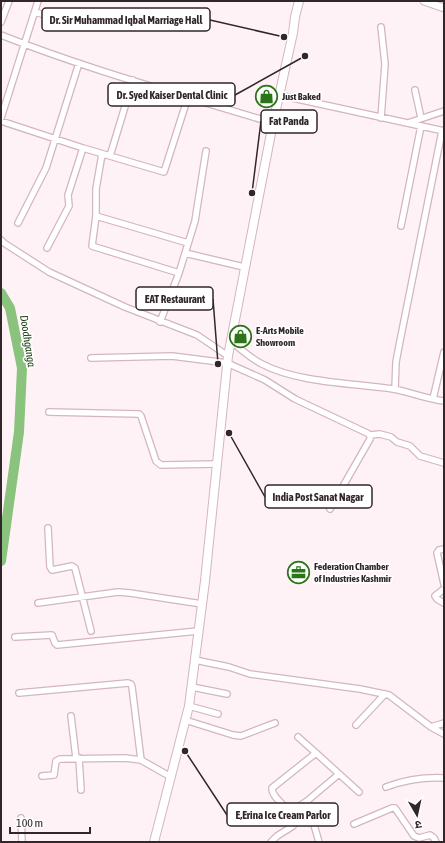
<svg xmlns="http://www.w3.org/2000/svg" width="445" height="843" font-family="'Asap Condensed','Noto Sans Devanagari',sans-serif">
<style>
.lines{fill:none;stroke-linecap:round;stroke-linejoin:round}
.river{stroke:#89c37d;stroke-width:10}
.minor-casing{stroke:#d4b5c1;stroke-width:8}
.tertiary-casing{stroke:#d4b5c1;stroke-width:9}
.secondary-casing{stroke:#d4b5c1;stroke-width:10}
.minor{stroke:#fff;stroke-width:5.5}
.tertiary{stroke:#fff;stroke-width:7}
.secondary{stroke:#fff;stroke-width:8}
.labels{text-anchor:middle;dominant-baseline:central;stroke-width:3.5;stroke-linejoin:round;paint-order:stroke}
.poi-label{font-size:10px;font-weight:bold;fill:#31262a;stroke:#fff;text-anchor:start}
.water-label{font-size:11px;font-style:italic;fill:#1c4214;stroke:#fff}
.leader{fill:none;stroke:#31262a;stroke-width:1.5}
.callout-dot{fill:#31262a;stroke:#fff;stroke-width:1.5}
.callout{fill:#fff;stroke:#31262a;stroke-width:1.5}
.callout-label{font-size:11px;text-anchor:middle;font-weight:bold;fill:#31262a}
</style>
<rect width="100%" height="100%" fill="#fff2f7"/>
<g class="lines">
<path class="river" d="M1,293L10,308L22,368L19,432L1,561"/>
<defs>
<path id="minor" d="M35,12L75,24
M1,22L9,1
M381,27L385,64L381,118
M1,35C89,70 182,95 273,123
M415,90L421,118
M279,95L444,131
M1,118L38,1
M1,121L83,148L164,172L188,97
M408,123L444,111
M102,154L96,189V216L92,246L179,273
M110,156L133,80
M96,216L188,243
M18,223L46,168L79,63
M401,226L421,126
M1,240L4,243L49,272L125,307L197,335L228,356
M47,248L69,206L68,195L83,148
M185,253L244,267
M160,322L179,273L195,221L206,151
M230,340C240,349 250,358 262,364C298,383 353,383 393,389C410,392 427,399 444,401
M91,358L172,356L227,363L265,380L295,399L367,433L370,435V439L330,509
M395,389L396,362L399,346L442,131
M433,399L444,352
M49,412L139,414L141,416L156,461L161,465L216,464
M370,435L380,434L391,437L397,442L410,446L420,456L444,463
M48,528L50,567L52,570L72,566L75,568L91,631
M444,549L439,550L437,553L444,584
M444,589L435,596L437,599L444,603
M38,603L118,592L130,593L202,604
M15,637L52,635L55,643L57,645L198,631
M195,660L229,667L250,674L360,689L389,695L431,727L444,734
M192,687L227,694
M19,693L128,683L131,684L132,687L141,760
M189,706L218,714
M71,716L76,758
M185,720L233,735L241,736L275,723
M356,725L385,694
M431,727L444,723
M316,753L359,792
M79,758L81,790
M42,776L54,775L56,761L60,759L125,758L141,760L171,777
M386,787C405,780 424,777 444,778
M307,801L319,842
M290,812L307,801L339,774
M21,818L22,842
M354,824L392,808H395L414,836L419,838L430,835L434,838L436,842
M271,842L277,836L293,826C292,821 291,815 288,811C284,804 271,796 272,788L316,753L298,737"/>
<path id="tertiary" d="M424,1L444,8"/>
<path id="secondary" d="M154,842L189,706L205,581L228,356L273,123L293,33L295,17L299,1"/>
</defs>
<use href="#minor" class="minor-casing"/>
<use href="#tertiary" class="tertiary-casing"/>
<use href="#secondary" class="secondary-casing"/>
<use href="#minor" class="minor"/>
<use href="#tertiary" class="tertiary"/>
<use href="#secondary" class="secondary"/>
</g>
<defs>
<symbol id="shop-ring" viewBox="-11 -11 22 22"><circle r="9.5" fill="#fff" stroke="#2b7417" stroke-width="1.5"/><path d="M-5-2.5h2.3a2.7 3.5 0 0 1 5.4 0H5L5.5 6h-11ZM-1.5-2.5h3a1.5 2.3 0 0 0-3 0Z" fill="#2b7417"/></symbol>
<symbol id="office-ring" viewBox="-11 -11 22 22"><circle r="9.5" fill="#fff" stroke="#2b7417" stroke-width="1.5"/><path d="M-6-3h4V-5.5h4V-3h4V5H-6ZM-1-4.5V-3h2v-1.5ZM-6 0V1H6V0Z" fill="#2b7417"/></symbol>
</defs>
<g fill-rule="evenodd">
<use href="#shop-ring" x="254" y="84" width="25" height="25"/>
<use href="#shop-ring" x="228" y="324" width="25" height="25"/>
<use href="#office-ring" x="286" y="560" width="25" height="25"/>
</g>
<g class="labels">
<g class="poi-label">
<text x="282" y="96">Just Baked</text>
<text x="256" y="330">E-Arts Mobile<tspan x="256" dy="12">Showroom</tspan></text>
<text x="314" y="566">Federation Chamber<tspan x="314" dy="12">of Industries Kashmir</tspan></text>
</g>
<g class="water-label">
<text transform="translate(28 341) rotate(81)">Doodhganga</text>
</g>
</g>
<path class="leader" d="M284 37L210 20M305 56L235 95M252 193L261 121M218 364L213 299M229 433L265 497M185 751L227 815"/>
<g class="callout-dot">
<circle cx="284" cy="37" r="4"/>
<circle cx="305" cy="56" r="4"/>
<circle cx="252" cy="193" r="4"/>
<circle cx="218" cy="364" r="4"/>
<circle cx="229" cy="433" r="4"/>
<circle cx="185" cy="751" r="4"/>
</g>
<g class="callout">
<rect x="42" y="8" width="168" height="23" rx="4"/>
<rect x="108" y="83" width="127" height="23" rx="4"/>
<rect x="261" y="110" width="56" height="23" rx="4"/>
<rect x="136" y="287" width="77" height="23" rx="4"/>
<rect x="265" y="485" width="107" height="23" rx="4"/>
<rect x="227" y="803" width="111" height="23" rx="4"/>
</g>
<g class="callout-label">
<text x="126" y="24">Dr. Sir Muhammad Iqbal Marriage Hall</text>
<text x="172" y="99">Dr. Syed Kaiser Dental Clinic</text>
<text x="289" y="125">Fat Panda</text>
<text x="175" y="303">EAT Restaurant</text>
<text x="318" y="501">India Post Sanat Nagar</text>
<text x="283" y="819">E,Erina Ice Cream Parlor</text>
</g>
<rect width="445" height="843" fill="none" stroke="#31262a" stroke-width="4"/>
<g transform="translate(417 815) rotate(171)" stroke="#ffffff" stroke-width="3" paint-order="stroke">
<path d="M0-3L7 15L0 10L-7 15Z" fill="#31262a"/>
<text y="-6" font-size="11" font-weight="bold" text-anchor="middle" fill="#31262a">उ</text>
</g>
<path d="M10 827v6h80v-6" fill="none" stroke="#31262a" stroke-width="2"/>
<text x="16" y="827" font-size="12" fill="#31262a" stroke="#ffffff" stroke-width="3" paint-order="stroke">100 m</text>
</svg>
